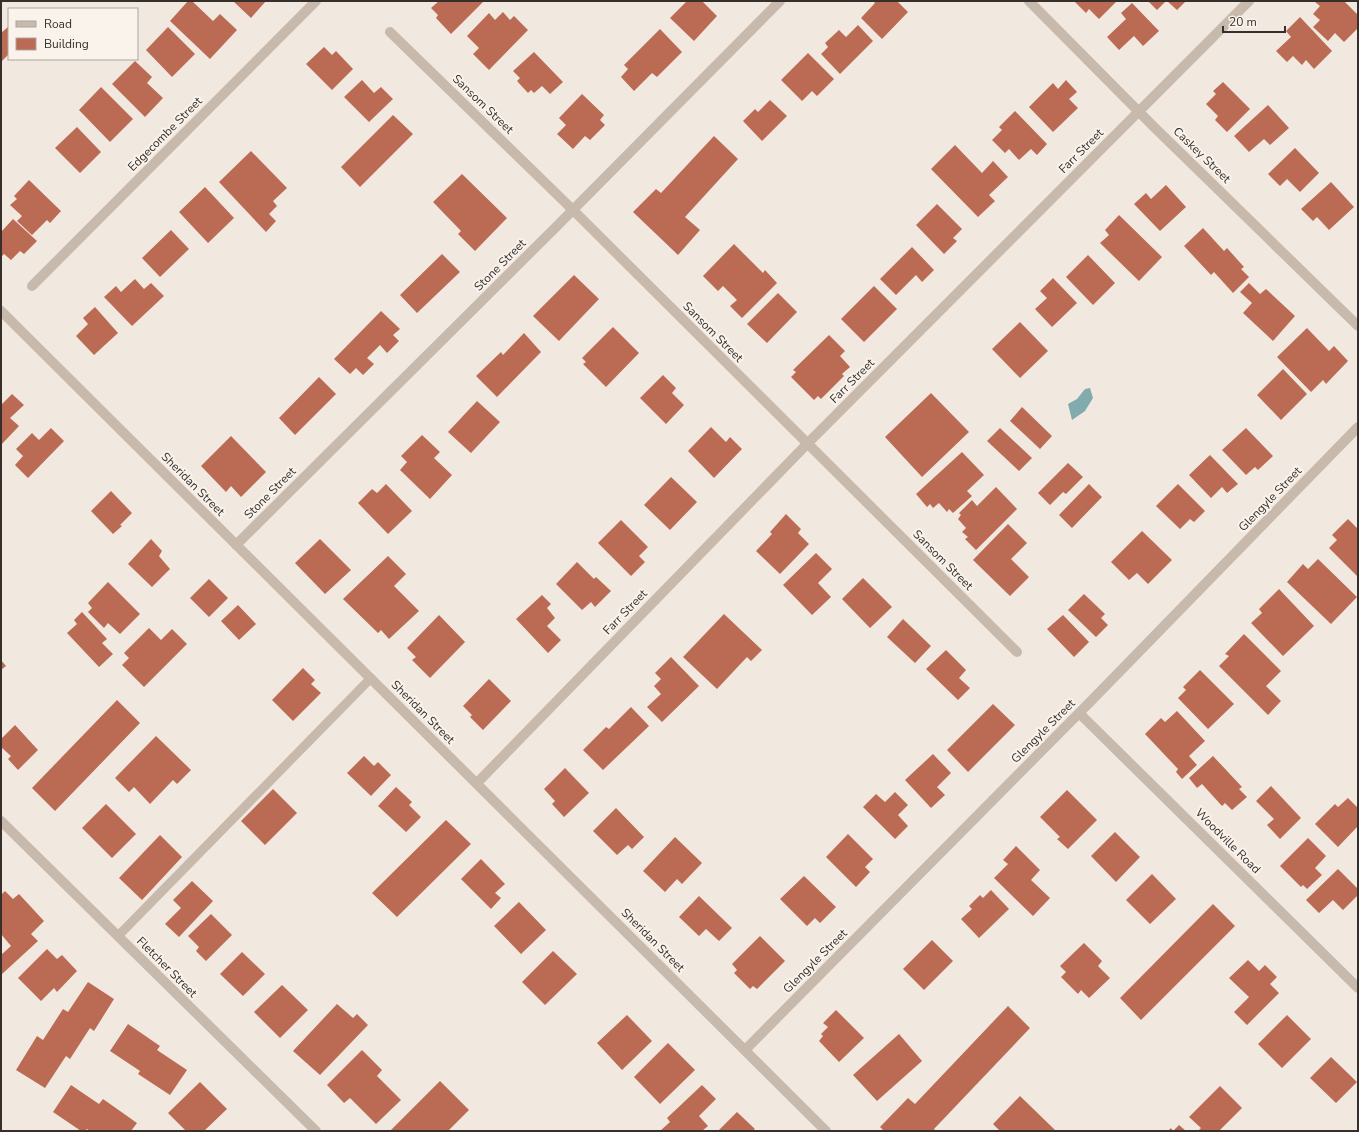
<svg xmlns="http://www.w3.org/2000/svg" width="1359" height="1132" font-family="'Nunito Sans',sans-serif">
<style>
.water{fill:#81abac}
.building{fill:#bb6b54}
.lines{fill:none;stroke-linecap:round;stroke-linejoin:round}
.lane{stroke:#c8b9ad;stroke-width:9}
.street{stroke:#c8b9ad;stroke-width:10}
.labels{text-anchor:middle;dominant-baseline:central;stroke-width:4;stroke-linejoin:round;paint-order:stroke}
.street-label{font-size:12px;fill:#372f2b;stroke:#f9f3ec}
</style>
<rect width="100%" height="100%" fill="#f1e9e0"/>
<path class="water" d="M1090,388L1093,398L1085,411L1072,420L1068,404L1077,399L1085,389Z"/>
<path class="building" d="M188,1H192L213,21L220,14L237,30L210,59L170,21Z
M233,1H266L251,18Z
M439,1H484L451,34L436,18L438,15L431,8Z
M687,1H702L717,16L694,41L670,18Z
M873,1H897L908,12L882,39L861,18L875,3Z
M1074,1H1117L1099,19L1089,9L1086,13Z
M1148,1H1166L1157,10Z
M1167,1H1186L1177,10Z
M1316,1H1344L1358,15V28L1344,42L1335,33L1328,41L1313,27L1320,20L1313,14L1320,6L1315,2Z
M1132,3L1159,31L1143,46L1134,36L1119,50L1107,37L1126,19L1121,13Z
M503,12L510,20L514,16L528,30L489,70L473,54L479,48L467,36L489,13L495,20Z
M1300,17L1332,51L1314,69L1306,60L1302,65L1293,56L1287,62L1276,51L1291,37L1286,31Z
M858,25L873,41L840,74L821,54L828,47L825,43L839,30L846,37Z
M8,27L9,28V54L1,62V33Z
M168,27L195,54L172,77L146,50Z
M660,29L682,52L657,77L652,73L634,91L621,77L628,69L624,65Z
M324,47L332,55L336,51L353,69L332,90L306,64Z
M534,52L563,82L550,94L542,86L534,93L531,90L528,93L517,81L520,78L513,71Z
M808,53L834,79L817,96L812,91L802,101L781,80Z
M135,61L152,77L147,83L163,98L145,117L112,84Z
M362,80L374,93L381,87L393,99L369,122L344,97Z
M1066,80L1077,92L1069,99L1078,108L1053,132L1029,107L1053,83L1058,89Z
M1223,82L1250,109L1227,132L1215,120L1218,116L1206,104L1216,94L1213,91Z
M101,87L133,119L110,142L79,110Z
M582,94L604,115L600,120L605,125L590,140L585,136L573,149L557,134L566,125L559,118Z
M770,100L787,116L762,141L743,121L755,109L758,112Z
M1268,105L1289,128L1270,145L1264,139L1249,152L1234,136Z
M1015,111L1047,144L1037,155L1031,149L1019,160L1009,149L1005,153L992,140L1002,130L999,127Z
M393,115L413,134L360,187L341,167Z
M77,127L101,152L80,173L55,148Z
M714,136L738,159L685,217L700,230L678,255L633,212L656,189L661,193Z
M955,145L982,173L993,161L1008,177L989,195L995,201L978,217L931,169Z
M1295,148L1319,173L1300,192L1287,179L1280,186L1268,174Z
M251,151L287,188L273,201L277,206L269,214L276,221L266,232L219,182Z
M462,174L507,218L475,251L458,234L461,231L433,202Z
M29,180L61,211L50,223L47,220L32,235L17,221L22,216L10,205L17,199L14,196Z
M1331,182L1354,207L1329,230L1317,217L1313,221L1301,209Z
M1166,185L1186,207L1160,231L1134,204L1146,193L1151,199Z
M205,187L234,218L208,243L179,212Z
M937,204L962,229L953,238L957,241L944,254L916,225Z
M1119,215L1162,257L1139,281L1100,243L1109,235L1105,230Z
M13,219L37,241L24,254L20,251L11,260L4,254L1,257V232Z
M1203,228L1224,251L1227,248L1244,267L1241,269L1249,277L1233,293L1214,272L1211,275L1184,246Z
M171,230L189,249L160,277L142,258Z
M734,244L763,273L765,270L777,283L742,318L730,306L737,300L723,286L718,291L703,276Z
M912,247L934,270L922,282L916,275L896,295L880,279Z
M442,254L460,272L417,313L400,295Z
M1088,255L1115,283L1093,305L1066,277Z
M574,275L599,299L559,341L533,316Z
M1053,278L1077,303L1052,327L1035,309L1047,298L1040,291Z
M135,279L144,289L151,283L164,296L132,326L104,297L116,286L121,292Z
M1249,283L1260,294L1266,289L1295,316L1273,341L1243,313L1252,303L1240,292Z
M874,286L897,309L864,342L841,319Z
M778,293L797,312L767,343L747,324Z
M95,307L118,333L94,355L76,336L88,324L83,318Z
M381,311L400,329L393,335L399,341L387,353L380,345L367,358L374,364L363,375L356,368L350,374L334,359Z
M1020,322L1048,351L1020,378L992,349Z
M613,327L639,353L606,387L583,364L586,362L582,358Z
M1307,328L1329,351L1334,346L1348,361L1326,384L1323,380L1311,392L1277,357Z
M524,333L541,352L497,397L476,376L501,352L503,355Z
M829,335L845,351L840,356L850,367L842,374L844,376L821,399L818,396L814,400L791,377L796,372L793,370Z
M1283,369L1307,394L1281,420L1257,395Z
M663,375L676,388L672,393L684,405L666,424L640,398Z
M319,377L336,394L295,435L279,418Z
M931,393L969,432L922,477L885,437Z
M12,394L24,405L10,418L19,426L1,445V405Z
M477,401L500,422L471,453L448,432Z
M1022,407L1052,436L1040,449L1010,421Z
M711,427L726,442L730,437L742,449L714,478L688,451Z
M51,428L64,441L28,478L15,465L23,456L16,449L32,433L39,440Z
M1000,428L1032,458L1019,471L987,441Z
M1246,428L1273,456L1258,470L1255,467L1246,475L1222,450Z
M422,435L440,452L434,458L452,475L430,499L400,470L407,462L401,456Z
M231,436L266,472L241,497L231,486L226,492L201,466Z
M962,452L984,475L967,491L972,496L953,513L949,509L947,512L939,503L933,508L930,504L927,507L916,494Z
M1210,455L1238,484L1227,493L1222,487L1211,498L1189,475Z
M1068,463L1083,477L1066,494L1063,492L1050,505L1038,493Z
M671,477L697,502L670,530L644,505Z
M386,484L412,511L388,534L358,503L372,489L377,493Z
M1089,484L1102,497L1072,528L1059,515Z
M1178,484L1205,511L1194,522L1190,519L1180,529L1156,506Z
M996,487L1017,509L976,550L965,539L968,537L962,532L966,528L958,519L961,515L959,513L972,500L977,506Z
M111,491L132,513L120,525L122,526L113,534L91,511Z
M786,514L801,529L798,533L809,544L780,574L756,551L772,534L770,532Z
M1348,519L1358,529V575L1357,576L1329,548L1337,540L1332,535Z
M621,520L648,547L639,556L645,562L631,576L598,543Z
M1008,524L1027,543L1011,559L1029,577L1010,596L973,560Z
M1142,531L1172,560L1148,584L1137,573L1129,580L1111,562Z
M151,539L162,551L159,556L170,569L152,587L128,564Z
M320,539L351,570L325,594L295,563Z
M816,553L832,569L818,583L831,597L812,615L783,585Z
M388,556L406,574L394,586L419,611L389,639L381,630L378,633L343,599Z
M1318,559L1357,597L1331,624L1287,582L1303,564L1308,569Z
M577,562L594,579L596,577L611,591L595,607L591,602L582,610L556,584Z
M863,578L892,607L870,628L842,599Z
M209,579L228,598L209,617L190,598Z
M108,582L140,614L120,634L108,623L104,628L88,612L92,608L88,603Z
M1279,589L1314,626L1283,656L1251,623L1262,613L1259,609Z
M1084,594L1105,614L1101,618L1108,625L1096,637L1068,610Z
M542,595L551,604L547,608L555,618L547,626L561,640L548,653L516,619Z
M238,605L256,624L239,640L221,621Z
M82,612L107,639L102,643L113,654L99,667L67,633L77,624L74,620Z
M724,614L762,650L751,661L747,657L717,689L683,657Z
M439,615L465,642L430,678L412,660L416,657L407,648Z
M1063,615L1089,642L1074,657L1047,629Z
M903,619L931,646L915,663L887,637Z
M149,628L161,640L172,629L187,644L144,687L122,665L129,658L124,653Z
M1244,634L1281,671L1266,686L1281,701L1268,715L1219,666L1229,656L1225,654Z
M946,650L966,670L959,678L970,688L958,700L926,669Z
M671,657L699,686L662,722L647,707L661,694L654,686L661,679L655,673Z
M1,660L6,666L1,670Z
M303,668L315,680L311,684L321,693L293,721L272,700Z
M1200,670L1234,704L1208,729L1178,698L1186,690L1183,687Z
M489,679L511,701L483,730L470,717L472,715L463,706Z
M117,700L140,723L55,811L32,788Z
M993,704L1015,725L968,772L947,750Z
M631,707L649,726L603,770L583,750L606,727L609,729Z
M1177,711L1205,741L1189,756L1197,765L1182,779L1176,772L1178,769L1145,734L1161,718L1165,722Z
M15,725L38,750L18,770L8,759L11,756L1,747V739Z
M156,736L191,770L177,784L173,780L150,804L134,787L129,792L115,778Z
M933,754L951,773L937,787L945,795L931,808L905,780Z
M364,756L374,766L378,762L391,775L371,796L347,773Z
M1213,756L1242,787L1239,789L1247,797L1232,810L1225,803L1222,806L1202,784L1197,788L1189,778Z
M565,768L589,793L564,817L552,804L555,801L544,789Z
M1271,786L1301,818L1280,839L1267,825L1274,819L1256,801Z
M396,787L412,802L409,805L421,817L406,832L378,806Z
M273,789L297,813L265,845L241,821Z
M1067,790L1097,820L1068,849L1057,839L1060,837L1040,817Z
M895,792L908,805L898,815L908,826L895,839L863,807L876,794L885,802Z
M1348,798L1358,808V826L1338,847L1315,824L1335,804L1338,807Z
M106,804L136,834L112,858L82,828Z
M616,808L644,837L632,849L628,845L617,855L593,831Z
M446,820L471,844L397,917L372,893Z
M1115,832L1140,857L1116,882L1091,856Z
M848,834L873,859L865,867L870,872L856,887L826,857Z
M160,835L182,857L142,900L119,878Z
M675,837L702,863L682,884L677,879L665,892L643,871Z
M1308,838L1326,856L1315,868L1322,875L1307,889L1303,885L1301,887L1280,866Z
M1016,846L1040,870L1031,880L1050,898L1033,916L994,878L1008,864L1003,860Z
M481,859L505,884L495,893L501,898L491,909L461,879Z
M1338,869L1358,889V895L1343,910L1333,900L1319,913L1306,900Z
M1152,874L1176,899L1150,924L1126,900Z
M804,876L836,907L820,923L815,918L807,926L780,899Z
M192,881L213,901L179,937L165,924L181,908L173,900Z
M991,890L1009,909L979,938L961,919L972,909L969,906L980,895L983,898Z
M5,891L13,899L19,894L44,921L31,934L38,941L1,975V955L11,946L1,934V895Z
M699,896L732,928L719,941L706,929L699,936L679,917Z
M519,902L546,930L521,954L494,926Z
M1213,904L1235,926L1141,1020L1120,998Z
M211,914L232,935L206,961L196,951L199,947L188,936Z
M760,936L785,961L757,989L753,986L750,989L734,973L737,970L732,964Z
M932,940L953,961L924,990L903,969Z
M1084,943L1102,961L1098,966L1110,978L1089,998L1081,990L1078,994L1061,977L1066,972L1060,966Z
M47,949L57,959L62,955L77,971L57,992L54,988L41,1001L18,978Z
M553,951L577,974L545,1005L522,982Z
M242,952L265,974L243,996L220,974Z
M1248,960L1259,971L1265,965L1277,977L1270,984L1279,993L1247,1025L1234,1012L1249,997L1229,978Z
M88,982L114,999L94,1031L90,1028L70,1059L66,1056L45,1088L16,1070L37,1036L43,1040L63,1009L68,1012Z
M282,985L308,1010L280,1038L254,1012Z
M337,1004L353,1018L357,1014L368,1025L320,1075L293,1051Z
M1008,1006L1030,1028L934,1129L936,1131H884L880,1127L908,1098L915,1104Z
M836,1010L864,1038L839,1062L819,1041L823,1036L821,1034L828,1027L823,1023Z
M627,1015L652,1041L622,1070L597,1043Z
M1287,1015L1311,1039L1282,1068L1258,1044Z
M128,1024L160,1046L157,1050L187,1070L170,1095L138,1074L140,1071L110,1051Z
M899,1034L922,1061L877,1101L853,1075Z
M668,1043L695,1070L660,1104L634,1077Z
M362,1050L382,1070L377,1076L401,1100L376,1124L350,1098L344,1103L327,1085Z
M1331,1057L1357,1082L1336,1103L1310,1078Z
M440,1081L469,1110L448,1131H390Z
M200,1082L227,1109L204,1131H186L168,1113Z
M71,1085L99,1104L103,1099L137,1123L131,1131H90L87,1129L85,1131H81L53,1112Z
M702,1085L716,1099L699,1116L708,1126L702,1131H660L670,1122L667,1118Z
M1220,1086L1242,1108L1219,1131H1198L1201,1128L1189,1117Z
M1020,1096L1055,1130L1054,1131H1000L993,1124Z
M737,1112L755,1129L752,1131H718Z
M1179,1125L1186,1131H1168L1171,1128L1173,1131Z"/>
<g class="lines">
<path class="lane" d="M118,936L371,678"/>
<path class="street" d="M1029,1L1154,127L1358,326
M390,32L573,210L1017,652
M32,286L316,1
M1,311L826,1131
M236,545L556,227L780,1
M1079,713L1358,988
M477,783L807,444L1249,1
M1,821L316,1131
M745,1050L1092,700L1358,427"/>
</g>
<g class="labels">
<g class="street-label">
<text transform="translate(483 104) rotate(44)">Sansom Street</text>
<text transform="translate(165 134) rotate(-45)">Edgecombe Street</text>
<text transform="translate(1081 151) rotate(-45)">Farr Street</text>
<text transform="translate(1202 155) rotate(44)">Caskey Street</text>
<text transform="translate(500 265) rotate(-45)">Stone Street</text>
<text transform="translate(713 332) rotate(45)">Sansom Street</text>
<text transform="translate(852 381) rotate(-45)">Farr Street</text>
<text transform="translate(193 484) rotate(45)">Sheridan Street</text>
<text transform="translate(270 493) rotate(-45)">Stone Street</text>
<text transform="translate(1270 499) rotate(-46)">Glengyle Street</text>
<text transform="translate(943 560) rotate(45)">Sansom Street</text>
<text transform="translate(625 612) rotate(-46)">Farr Street</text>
<text transform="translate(423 712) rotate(45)">Sheridan Street</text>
<text transform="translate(1043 731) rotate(-45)">Glengyle Street</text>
<text transform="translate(1228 841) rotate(45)">Woodville Road</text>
<text transform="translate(653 940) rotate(45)">Sheridan Street</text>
<text transform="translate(815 961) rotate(-45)">Glengyle Street</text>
<text transform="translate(167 967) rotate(45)">Fletcher Street</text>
</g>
</g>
<rect width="1359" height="1132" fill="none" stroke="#372f2b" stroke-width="4"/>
<rect x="8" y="8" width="130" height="52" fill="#f9f3ec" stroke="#aba59f"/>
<rect x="16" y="21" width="20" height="6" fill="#c8b9ad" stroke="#aba59f"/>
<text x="44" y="28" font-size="12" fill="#372f2b">Road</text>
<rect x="16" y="38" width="20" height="12" fill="#bb6b54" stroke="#aba59f"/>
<text x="44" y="48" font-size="12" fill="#372f2b">Building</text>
<path d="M1223 26v6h62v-6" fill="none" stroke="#372f2b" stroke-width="2"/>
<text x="1229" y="26" font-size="12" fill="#372f2b" stroke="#f9f3ec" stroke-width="3" paint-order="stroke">20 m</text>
</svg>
